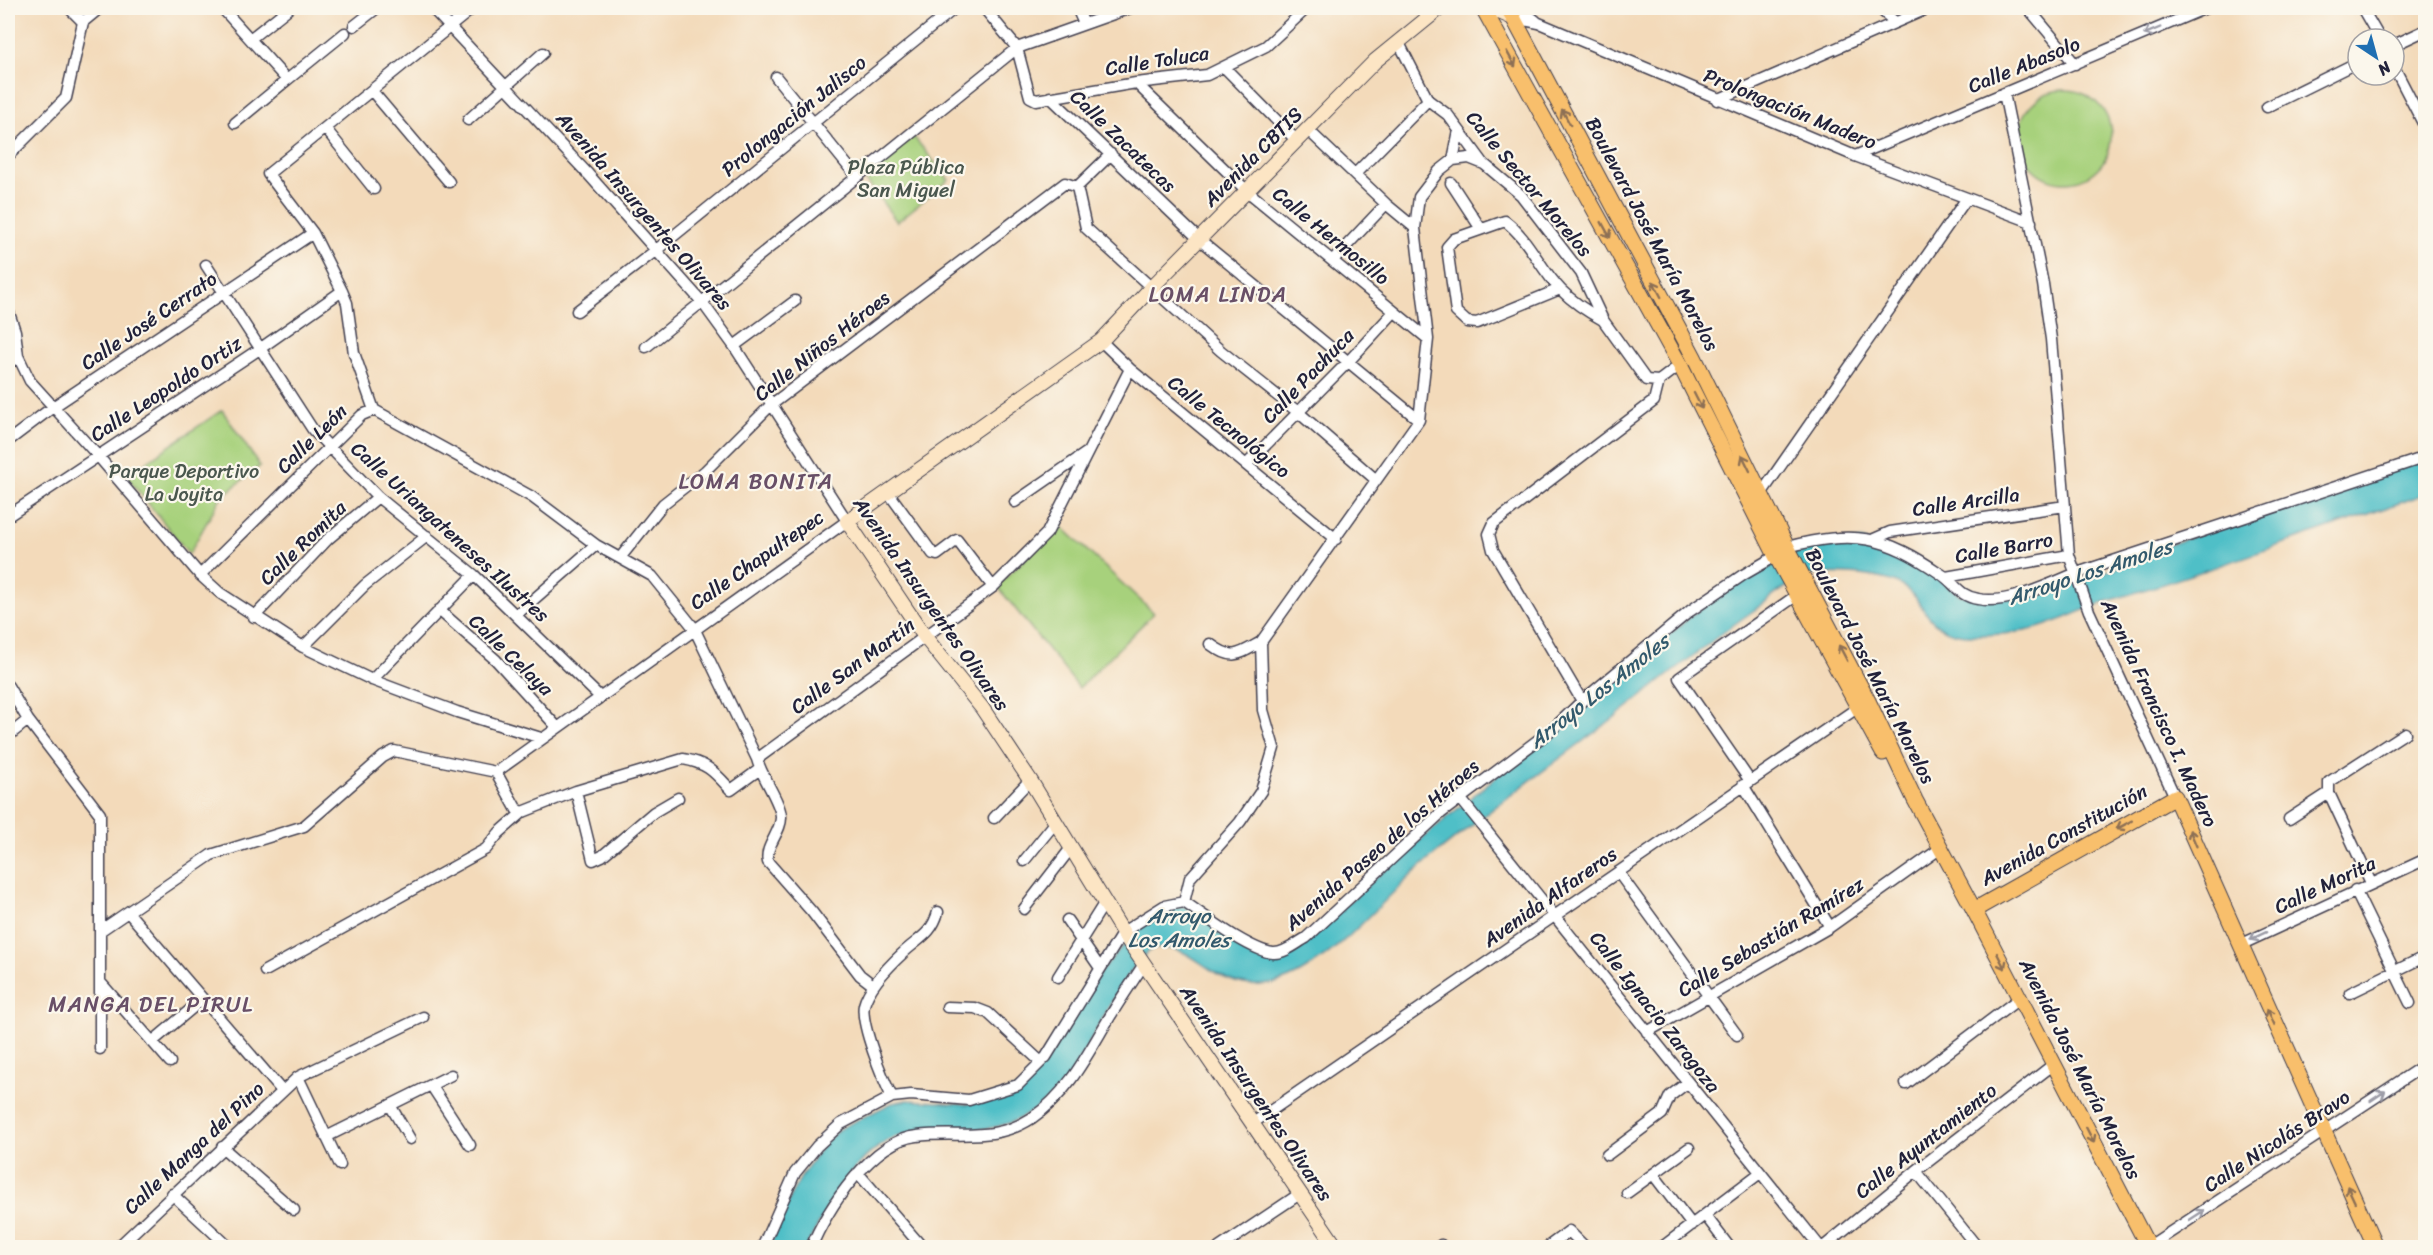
<svg xmlns="http://www.w3.org/2000/svg" width="2433" height="1255" font-family="Sriracha,sans-serif">
<style>
.green{fill:#a7d17c;stroke:#647a5c;stroke-width:1.5}
.water{fill:#50bfc7;stroke:#397081;stroke-width:1.5}
.lines{fill:none;stroke-linecap:round;stroke-linejoin:round}
.street-casing{stroke:#413e4e;stroke-width:13}
.secondary-casing{stroke:#413e4e;stroke-width:16}
.primary-casing{stroke:#413e4e;stroke-width:17}
.street{stroke:#fff;stroke-width:10}
.secondary{stroke:#fce5c4;stroke-width:14}
.primary{stroke:#f8bf6c;stroke-width:15}
.oneway{stroke:#9c9ca7}
.oneway2{stroke:#8d7054}
.labels{text-anchor:middle;dominant-baseline:central;stroke-width:4.5;stroke-linejoin:round;paint-order:stroke}
.street-label{font-size:20px;fill:#22223b;stroke:#fbf7ec}
.park-label{font-size:20px;fill:#4a574e;stroke:#fbf7ec}
.water-label{font-size:21px;font-style:italic;fill:#32596c;stroke:#fbf7ec}
.quarter-label{font-size:22px;letter-spacing:1.5px;fill:#684f67;stroke:#fbf7ec}
</style>
<rect width="100%" height="100%" fill="#fbf7ec"/>
<filter id="ink" filterUnits="userSpaceOnUse"><feTurbulence type="fractalNoise" baseFrequency=".0167" numOctaves="2"/><feDisplacementMap in="SourceGraphic" scale="12" xChannelSelector="R" yChannelSelector="G"/><feConvolveMatrix kernelMatrix="1 2 1 2 8 2 1 2 1" color-interpolation-filters="sRGB"/></filter>
<filter id="wash" filterUnits="userSpaceOnUse"><feTurbulence type="fractalNoise" baseFrequency=".008" numOctaves="4" result="noise"/><feDisplacementMap in="SourceGraphic" scale="24" xChannelSelector="R" yChannelSelector="G"/><feGaussianBlur stdDeviation="1.35" result="paint"/><feColorMatrix in="noise" values="0 0 0 0 0 0 0 0 0 0 0 0 0 0 0 0 0 1.4 0 .05"/><feComposite in="paint" operator="in"/></filter>
<g filter="url(#wash)">
<rect width="100%" height="100%" fill="#f3daba"/>
<path class="green" d="M2019 136a46 46 0 1 1 92 0a46 46 0 1 1-92 0Z
M913,136L949,180L897,222L863,176Z
M222,410L260,466L221,497L189,554L126,476Z
M1060,525L1154,613L1079,688L997,586Z"/>
<path class="water" d="M2425,458V494C2320,531 2215,569 2108,601C2081,610 2053,626 2025,631C2009,634 1991,635 1976,635C1954,636 1938,630 1925,612C1919,604 1916,595 1907,589C1889,574 1823,569 1802,578C1785,585 1769,600 1753,611C1710,641 1670,674 1628,707C1561,759 1490,808 1425,863C1385,897 1352,940 1308,968C1279,987 1247,992 1216,973C1197,962 1180,943 1154,949C1130,955 1086,1055 1068,1079C1062,1086 1054,1094 1047,1100C1012,1131 982,1130 937,1131C921,1132 904,1131 889,1140C848,1163 828,1208 806,1247L769,1248L792,1193L804,1172L825,1143L839,1129L892,1103L907,1100L967,1104L1020,1087L1101,972L1143,923L1165,909L1184,906L1273,959L1290,953L1401,856L1504,770L1555,731L1721,591L1815,542L1863,540L1921,563L1960,595L2020,599L2061,588L2115,568L2168,545Z"/>
</g>
<g filter="url(#ink)">
<g class="lines">
<defs>
<path id="street" d="M69,8L83,22
M222,8L287,80L345,33
M432,8L588,174L702,302L734,346L847,521L496,772
M473,8L268,174L313,233L342,291L347,303L354,353L374,410L532,497L596,545L652,576L694,628L757,759C761,776 780,801 781,816C782,832 764,846 768,862L812,912L860,975L873,985
M984,8L1017,48L1030,97L1036,100L1136,83L1207,75L1266,46L1307,8
M1077,8L1084,24
M1519,8L1536,21
M1879,8L1895,22
M2028,8L2075,64
M2362,8L2380,39
M1513,18L1539,23L1855,156L2031,222
M83,22L100,8
M354,26L377,8
M250,39L289,8
M1398,41L1428,100L1448,115L1484,164L1521,195L1581,273L1603,320L1646,380L1659,381L1680,365
M2394,45L2426,30
M2394,67L2426,129
M1225,68L1297,141
M776,77L856,176
M1136,83L1247,191L1428,339
M372,91L449,182
M2004,93L2043,284L2051,339L2069,555L2089,611L2175,797
M1050,97L1200,240L1419,420
M1717,100L1929,8
M2267,107L2358,62
M468,120L543,53
M235,123L287,80
M325,128L374,189
M1308,130L1386,204L1415,228
M8,156L66,98L83,22
M1855,156L2206,8
M1453,160L1459,130
M1356,173L1428,100
M1451,183L1481,229
M1077,187L1086,228L1221,351L1298,412L1375,479
M1077,187L1111,154
M1333,260L1386,204
M206,265L313,430L378,497L474,575L600,697
M1560,289L1477,323L1467,322L1456,312L1447,247L1454,239L1505,221C1529,239 1540,269 1561,290C1573,302 1588,312 1603,320
M8,310L15,331L18,356L30,381L98,456L200,575L220,593L303,647L372,680L457,712L541,738
M577,311L655,251L955,8
M1101,341L1130,369L1336,539
M734,346L795,301
M646,347L1017,48L1130,8
M8,364L18,356
M8,441L53,407L313,233
M1247,464L1348,362L1394,312
M888,492L933,554L937,555L957,540L993,587
M1757,497L1761,494L1967,198
M1015,502L1086,453
M8,516L261,348L342,291
M1874,539L1890,532L2065,506
M1787,547C1855,530 1884,535 1941,574C1956,584 1959,596 1978,599C2007,605 2048,585 2074,574L2426,457
M620,558L663,504L705,471L771,405L1065,183L1077,187
M200,575L362,415L374,410
M1946,577L2069,555
M439,610L496,660L557,727
M517,614L596,545
M254,617L328,539L378,497
M1210,644C1233,661 1238,655 1261,642
M303,647L365,585L427,536
M372,680L474,575
M8,686L28,720L100,814V1049
M1582,701L1493,550L1489,534L1494,523L1654,401L1659,381
M8,736L28,720
M757,759L993,587L1047,533L1130,369
M496,772L517,810L523,812
M1750,781L1679,678L1797,595
M1743,785L1830,927
M576,791L593,860L602,856L654,812L678,798
M1460,798L1821,1248
M994,818L1030,780
M2289,819L2329,793
M1024,861L1055,823
M1618,872L1737,1035
M2371,883L2329,793V782L2405,733
M2355,890L2410,1003
M1184,902L1190,878L1240,822L1261,791L1274,748L1263,710L1261,642L1419,420L1428,339L1415,228L1419,197L1439,171L1453,160L1469,158L1484,164
M1024,909L1071,848
M128,912L282,1091
M1067,920L1100,968
M100,931L211,855L304,826L383,757L394,751L496,772
M2240,945L2426,859
M265,971L486,849L499,833L523,812L576,791L683,759C708,763 715,773 731,790L760,769
M1058,977L1105,902
M101,983L170,1062
M2350,993L2426,956
M947,1007L975,1008L988,1013L1041,1062
M1647,1032L1830,927L1941,848
M152,1042L203,999
M298,1077L340,1165
M1906,1084L2020,998
M431,1085L470,1145
M892,1097C883,1079 860,1024 864,1005C869,986 889,966 903,953C919,938 932,934 938,912
M390,1105L410,1139
M1253,1123L1863,704
M326,1137L451,1075
M222,1147L294,1210
M1607,1155L1662,1114L1670,1096L1688,1082
M1916,1171L1978,1248
M858,1173L923,1248
M1653,1174L1692,1225
M1627,1193L1689,1148
M172,1194L230,1248
M1705,1215L1730,1248
M2148,1247L2426,1064
M117,1248L298,1077L423,1017
M762,1248L795,1173L817,1146L841,1124L892,1097L911,1095L969,1100L1018,1085L1046,1057L1123,932L1164,906L1184,902C1205,916 1249,950 1273,953C1284,954 1297,943 1306,938L1441,813L1554,728L1582,701L1690,611L1743,575L1776,556
M811,1248C826,1209 873,1140 917,1136C959,1131 994,1143 1032,1118C1066,1095 1085,1059 1105,1025C1117,1004 1131,984 1144,964
M1219,1248L1301,1193
M1437,1248L1441,1245
M1546,1248L1569,1231L1586,1248
M1661,1248L1760,1173
M1822,1248L1916,1171L2054,1064"/>
<path id="secondary" d="M1490,8L1513,18
M1337,1248L1125,936L1030,780L982,708L925,637L847,521L1101,341L1151,288L1375,61L1440,8"/>
<path id="primary" d="M1483,8L1680,365L1776,556L1883,753
M1508,8L1694,357L1787,547L1868,701L1915,800L1974,910L2149,1248
M1974,910L2175,797L2376,1248"/>
</defs>
<use href="#street" class="street-casing"/>
<use href="#secondary" class="secondary-casing"/>
<use href="#primary" class="primary-casing"/>
<use href="#street" class="street"/>
<use href="#secondary" class="secondary"/>
<use href="#primary" class="primary"/>
</g>
<defs><path id="oneway-shaft" d="M-6 0H5M1.5-3L5.5 0L1.5 3" fill="none" stroke-width="1.6" stroke-linecap="round" stroke-linejoin="round" transform="scale(1.5)"/></defs>
<g class="oneway">
<use href="#oneway-shaft" transform="translate(2152 31) rotate(157)"/>
<use href="#oneway-shaft" transform="translate(2258 936) rotate(155)"/>
<use href="#oneway-shaft" transform="translate(2378 1096) rotate(-34)"/>
<use href="#oneway-shaft" transform="translate(2197 1215) rotate(-33)"/>
</g>
<g class="oneway2">
<use href="#oneway-shaft" transform="translate(1511 59) rotate(61)"/>
<use href="#oneway-shaft" transform="translate(1566 117) rotate(-118)"/>
<use href="#oneway-shaft" transform="translate(1606 230) rotate(61)"/>
<use href="#oneway-shaft" transform="translate(1657 289) rotate(-118)"/>
<use href="#oneway-shaft" transform="translate(1698 401) rotate(63)"/>
<use href="#oneway-shaft" transform="translate(1746 463) rotate(-116)"/>
<use href="#oneway-shaft" transform="translate(1843 653) rotate(-118)"/>
<use href="#oneway-shaft" transform="translate(2124 825) rotate(151)"/>
<use href="#oneway-shaft" transform="translate(2193 838) rotate(-113)"/>
<use href="#oneway-shaft" transform="translate(2001 961) rotate(63)"/>
<use href="#oneway-shaft" transform="translate(2271 1017) rotate(-114)"/>
<use href="#oneway-shaft" transform="translate(2090 1135) rotate(63)"/>
<use href="#oneway-shaft" transform="translate(2351 1194) rotate(-115)"/>
</g>
</g>
<g class="labels">
<g class="street-label">
<text transform="translate(1157 61) rotate(-9)">Calle Toluca</text>
<text transform="translate(2024 65) rotate(-22)">Calle Abasolo</text>
<text transform="translate(1790 109) rotate(22)">Prolongación Madero</text>
<text transform="translate(794 116) rotate(-39)">Prolongación Jalisco</text>
<text transform="translate(1123 141) rotate(44)">Calle Zacatecas</text>
<text transform="translate(1253 157) rotate(-45)">Avenida CBTIS</text>
<text transform="translate(1529 184) rotate(50)">Calle Sector Morelos</text>
<text transform="translate(644 211) rotate(49)">Avenida Insurgentes Olivares</text>
<text transform="translate(1652 234) rotate(62)">Boulevard José María Morelos</text>
<text transform="translate(1331 236) rotate(39)">Calle Hermosillo</text>
<text transform="translate(149 321) rotate(-34)">Calle José Cerrato</text>
<text transform="translate(822 346) rotate(-38)">Calle Niños Héroes</text>
<text transform="translate(1308 376) rotate(-46)">Calle Pachuca</text>
<text transform="translate(166 389) rotate(-33)">Calle Leopoldo Ortiz</text>
<text transform="translate(1229 427) rotate(39)">Calle Tecnológico</text>
<text transform="translate(312 439) rotate(-44)">Calle León</text>
<text transform="translate(1966 502) rotate(-8)">Calle Arcilla</text>
<text transform="translate(450 532) rotate(42)">Calle Uriangateneses Ilustres</text>
<text transform="translate(303 543) rotate(-44)">Calle Romita</text>
<text transform="translate(2004 548) rotate(-10)">Calle Barro</text>
<text transform="translate(757 560) rotate(-35)">Calle Chapultepec</text>
<text transform="translate(931 604) rotate(55)">Avenida Insurgentes Olivares</text>
<text transform="translate(511 655) rotate(44)">Calle Celaya</text>
<text transform="translate(853 666) rotate(-36)">Calle San Martín</text>
<text transform="translate(1870 666) rotate(63)">Boulevard José María Morelos</text>
<text transform="translate(2159 713) rotate(65)">Avenida Francisco I. Madero</text>
<text transform="translate(2064 835) rotate(-29)">Avenida Constitución</text>
<text transform="translate(1382 845) rotate(-41)">Avenida Paseo de los Héroes</text>
<text transform="translate(2325 885) rotate(-25)">Calle Morita</text>
<text transform="translate(1550 897) rotate(-35)">Avenida Alfareros</text>
<text transform="translate(1771 937) rotate(-31)">Calle Sebastián Ramírez</text>
<text transform="translate(1655 1012) rotate(52)">Calle Ignacio Zaragoza</text>
<text transform="translate(2080 1069) rotate(63)">Avenida José María Morelos</text>
<text transform="translate(1256 1093) rotate(56)">Avenida Insurgentes Olivares</text>
<text transform="translate(1926 1141) rotate(-38)">Calle Ayuntamiento</text>
<text transform="translate(2277 1141) rotate(-33)">Calle Nicolás Bravo</text>
<text transform="translate(194 1148) rotate(-43)">Calle Manga del Pino</text>
</g>
<g class="park-label">
<text x="906" y="167">Plaza Pública<tspan x="906" dy="23">San Miguel</tspan></text>
<text x="184" y="471">Parque Deportivo<tspan x="184" dy="23">La Joyita</tspan></text>
</g>
<g class="water-label">
<text transform="translate(2090 572) rotate(-18)">Arroyo Los Amoles</text>
<text transform="translate(1599 691) rotate(-38)">Arroyo Los Amoles</text>
<text x="1179" y="916">Arroyo<tspan x="1179" dy="24">Los Amoles</tspan></text>
</g>
<g class="quarter-label">
<text x="1218" y="294">LOMA LINDA</text>
<text x="756" y="481">LOMA BONITA</text>
<text x="151" y="1004">MANGA DEL PIRUL</text>
</g>
</g>
<rect width="2433" height="1255" fill="none" stroke="#fbf7ec" stroke-width="30"/>
<g transform="translate(2376 57) rotate(144)"><circle r="28" fill="#fbf7ec" stroke="#a4a2a5" stroke-width="1.5"/>
<path d="M0-4.5L10 22L0 15L-10 22Z" fill="#1f6fb2"/>
<text y="-9" font-size="16" font-weight="bold" text-anchor="middle" fill="#22223b">N</text>
</g>
</svg>
